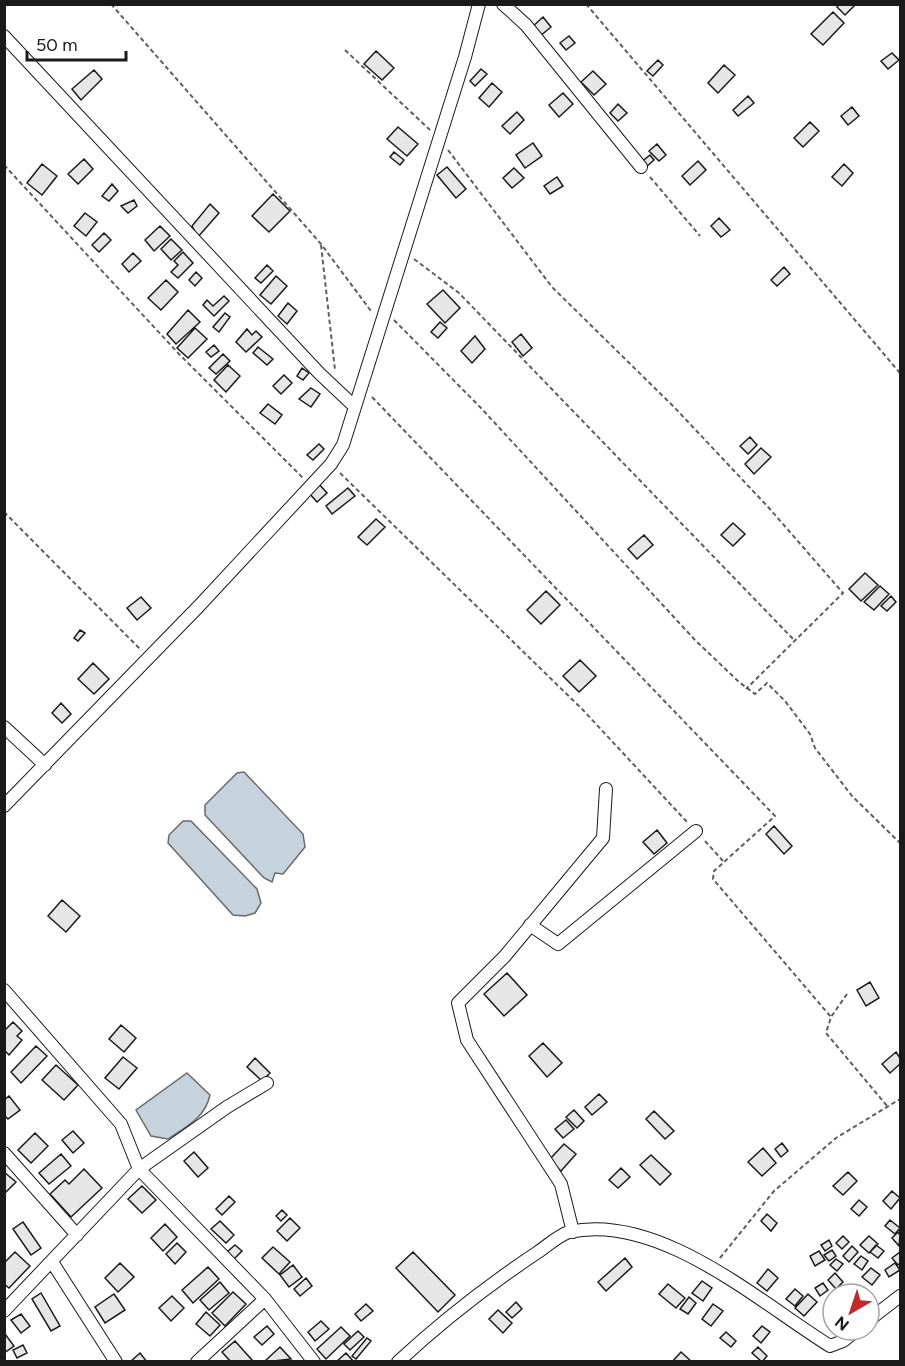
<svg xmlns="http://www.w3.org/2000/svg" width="905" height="1366" font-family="Figtree,sans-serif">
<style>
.water{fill:#c6d2dc;stroke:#6a6a6a;stroke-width:1.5}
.building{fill:#e6e6e6;stroke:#1a1a1a;stroke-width:1.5}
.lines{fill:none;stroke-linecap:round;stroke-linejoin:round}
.street-casing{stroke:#1a1a1a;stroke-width:14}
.path{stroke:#5f5f5f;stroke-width:2;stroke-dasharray:4.5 3;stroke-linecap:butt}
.street{stroke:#fff;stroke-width:12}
</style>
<rect width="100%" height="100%" fill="#fff"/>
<path class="water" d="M244,772L303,834L305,847L283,874L275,873L272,882L264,878L205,815V805L237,773Z
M183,821H191L257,889L261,903L255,913L245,916L233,915L168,843L169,835Z
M187,1073L210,1095C205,1118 186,1127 168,1139L151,1136L136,1110Z"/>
<path class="building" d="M839,4H856L845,15L837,7Z
M833,12L844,23L823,45L811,34Z
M543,17L551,27L539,37L531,28Z
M569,36L575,43L566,50L560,43Z
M376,51L394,68L382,80L364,64Z
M892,53L899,60L888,69L881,61Z
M658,60L663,65L653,76L647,71Z
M724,65L735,75L718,93L708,83Z
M481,69L487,74L475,86L470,81Z
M94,70L102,79L81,100L72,89Z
M593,71L606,84L594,95L581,82Z
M492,83L502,92L489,107L479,98Z
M563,93L573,104L559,117L549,105Z
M748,96L754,103L738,116L733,110Z
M618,104L627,113L618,121L610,113Z
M852,107L859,116L848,125L841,116Z
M517,112L524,120L510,134L502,126Z
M810,122L819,131L803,147L794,138Z
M398,127L418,144L407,156L387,139Z
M533,143L542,156L525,168L516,155Z
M657,144L666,155L659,161L649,151Z
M394,152L404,160L400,165L390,157Z
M650,155L654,160L645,168L640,163Z
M84,159L93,169L78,184L68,174Z
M698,161L706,170L690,185L682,176Z
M42,164L57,176L42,195L27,183Z
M844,164L853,173L842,186L832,177Z
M447,167L466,189L456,198L437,175Z
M514,168L524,178L512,188L503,178Z
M557,177L563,186L550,194L544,186Z
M112,184L118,191L109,201L102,196Z
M273,194L290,211L269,232L252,216Z
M134,200L137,206L128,213L121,206Z
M210,204L219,213L198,237L192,226Z
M85,213L97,222L86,236L74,226Z
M719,218L730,230L721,237L711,226Z
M160,226L170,236L154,251L145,240Z
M104,233L111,240L99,252L92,245Z
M171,239L182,250L171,260L161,249Z
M183,252L193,263L178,278L171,272L178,265L174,261Z
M133,253L141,261L129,272L122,264Z
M267,265L273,271L261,283L255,278Z
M784,267L790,274L777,286L771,280Z
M196,272L202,278L195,286L189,280Z
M276,276L287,286L271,304L260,295Z
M166,280L178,292L161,310L148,298Z
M443,290L460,308L445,323L427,304Z
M224,296L229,301L214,316L203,305L207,300L213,306Z
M288,303L297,311L287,324L278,316Z
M188,310L200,322L176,344L167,334Z
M225,313L230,317L219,332L213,327Z
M440,322L447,328L438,338L431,332Z
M195,328L207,339L188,358L177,348Z
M247,329L252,335L256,331L262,337L246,352L236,342Z
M521,334L532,348L523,356L512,342Z
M475,336L485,349L472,363L461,351Z
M214,345L219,351L211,357L206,352Z
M258,347L273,359L267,365L253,353Z
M223,354L230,361L216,374L209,368Z
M228,365L240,376L226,392L214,380Z
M302,368L309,373L303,380L297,376Z
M284,375L292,383L281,394L273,386Z
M311,388L320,394L311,407L299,399Z
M268,404L282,415L275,424L260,413Z
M750,437L757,445L748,454L740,446Z
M319,444L324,449L313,460L307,455Z
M761,448L771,457L754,474L745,464Z
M319,484L327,493L317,502L309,493Z
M348,488L355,496L332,514L326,506Z
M376,519L385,527L367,545L358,537Z
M733,523L745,534L733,546L721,535Z
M644,535L653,545L637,559L628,549Z
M865,573L878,585L861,601L849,589Z
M880,586L889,594L874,610L864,602Z
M546,591L560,605L541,624L527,610Z
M891,596L896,602L887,611L881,606Z
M141,597L151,608L137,620L127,608Z
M80,630L85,633L78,641L74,638Z
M580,660L596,676L579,692L563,676Z
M93,663L109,679L94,694L78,679Z
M61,703L71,714L62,723L52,713Z
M774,826L792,846L784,854L766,834Z
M657,830L667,843L654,854L643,842Z
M62,900L80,916L66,932L48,916Z
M507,973L527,995L504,1016L484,994Z
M870,982L879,998L866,1006L857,990Z
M13,1022L22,1031L17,1036L22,1040L9,1055L4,1050V1031Z
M121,1025L136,1038L124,1052L109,1039Z
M543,1043L562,1063L547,1077L529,1056Z
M36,1046L47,1056L21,1083L11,1072Z
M896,1052L900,1058V1064L890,1073L882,1064Z
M123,1057L137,1068L119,1089L105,1078Z
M255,1058L270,1073L262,1081L247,1067Z
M56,1065L78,1085L64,1100L42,1080Z
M599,1094L607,1102L592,1115L585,1107Z
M9,1096L20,1110L8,1119L4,1115V1100Z
M574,1110L584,1121L577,1128L566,1117Z
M654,1111L674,1131L665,1139L646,1119Z
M566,1120L574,1129L563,1138L555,1129Z
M73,1131L84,1143L73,1153L62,1140Z
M35,1133L48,1146L31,1163L18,1150Z
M782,1143L788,1151L781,1157L775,1149Z
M564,1144L576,1154L561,1171L549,1160Z
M763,1148L776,1163L762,1176L748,1162Z
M194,1152L208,1168L198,1177L184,1161Z
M61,1154L71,1166L49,1184L39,1173Z
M651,1155L671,1174L660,1185L640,1165Z
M621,1168L630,1177L618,1188L609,1180Z
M84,1169L102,1188L71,1217L50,1194L65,1180L69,1184Z
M4,1172L16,1182L4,1194Z
M848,1172L857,1181L843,1195L833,1186Z
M142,1186L156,1200L142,1213L128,1199Z
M892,1191L900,1198L891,1209L883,1201Z
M229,1196L235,1202L222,1215L216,1209Z
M859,1200L867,1207L859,1216L851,1209Z
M282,1210L287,1215L281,1221L276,1216Z
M767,1214L777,1223L771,1231L761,1221Z
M290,1218L300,1228L287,1241L277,1231Z
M890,1220L900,1228L895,1234L885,1226Z
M220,1221L234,1235L226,1243L211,1229Z
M23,1222L41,1248L31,1255L13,1229Z
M165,1224L177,1237L163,1251L151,1238Z
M898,1232L900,1235L899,1246L892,1238Z
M843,1236L849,1242L842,1249L836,1243Z
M869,1236L878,1244L869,1253L860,1245Z
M829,1240L832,1246L825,1251L821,1245Z
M177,1243L186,1252L175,1264L166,1254Z
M235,1245L242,1251L234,1259L227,1252Z
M876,1245L884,1251L878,1258L870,1252Z
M852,1246L858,1252L849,1262L843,1256Z
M273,1247L290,1262L279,1274L262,1258Z
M832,1250L836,1256L829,1261L824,1255Z
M819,1251L825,1260L815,1266L810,1256Z
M15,1252L30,1266L9,1288L4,1284V1263Z
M413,1252L455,1295L438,1312L396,1268Z
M900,1252V1263L898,1265L892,1258Z
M861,1256L868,1261L862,1270L854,1264Z
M625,1258L632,1267L606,1291L598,1282Z
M836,1259L843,1264L837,1271L830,1265Z
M120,1263L134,1277L118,1292L105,1278Z
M895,1263L900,1270L889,1277L885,1270Z
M293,1265L302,1277L289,1287L280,1275Z
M208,1267L219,1279L193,1303L182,1290Z
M871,1268L880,1275L872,1285L862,1277Z
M768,1269L778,1278L767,1291L757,1283Z
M835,1273L843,1282L836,1289L828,1280Z
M306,1278L312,1286L300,1296L294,1289Z
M702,1281L712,1288L703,1301L692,1293Z
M220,1282L229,1293L209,1310L200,1300Z
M823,1283L828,1290L820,1296L815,1288Z
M668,1284L685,1298L676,1308L659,1294Z
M795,1289L803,1296L795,1306L786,1299Z
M233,1292L246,1304L225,1326L212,1313Z
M41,1293L60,1326L51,1331L32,1299Z
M114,1294L125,1310L105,1323L95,1307Z
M808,1294L817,1302L804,1316L795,1308Z
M172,1296L184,1308L171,1321L159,1308Z
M689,1297L696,1303L688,1314L680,1309Z
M516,1302L522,1309L512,1318L506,1312Z
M366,1304L373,1311L361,1321L355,1314Z
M713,1304L723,1311L711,1326L702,1319Z
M498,1310L512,1323L503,1333L489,1319Z
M206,1312L220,1325L210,1336L196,1324Z
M21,1314L30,1326L21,1333L11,1320Z
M321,1321L329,1329L315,1341L308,1332Z
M267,1326L274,1334L262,1345L254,1337Z
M762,1326L770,1332L761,1343L753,1336Z
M341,1327L350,1336L326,1359L317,1349Z
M358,1331L364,1337L350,1350L344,1344Z
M726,1332L736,1341L731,1347L720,1338Z
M5,1334L14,1346L4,1353V1335Z
M367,1338L371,1341L356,1359L352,1356Z
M235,1341L252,1360L250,1362H231L222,1352Z
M23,1345L27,1353L17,1358L13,1350Z
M280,1347L291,1359L265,1362V1361Z
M758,1347L767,1356L762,1362L752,1353Z
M681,1352L692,1362H672Z
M140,1353L147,1362H130Z
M346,1353L354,1362H336Z"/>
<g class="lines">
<defs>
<path id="street" d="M503,4L526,25L641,167
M4,36L319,373L354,406
M4,727L45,765
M4,806L199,606L331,464L343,445L465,57L479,4
M530,925L558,944L696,831
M4,990L121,1124L139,1169L265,1299L314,1362
M4,1153L77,1235
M573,1232L561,1184L467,1040L458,1003L505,956L603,838L606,789
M52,1262L116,1362
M4,1311L139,1169L227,1107L267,1083
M869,1320L900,1296
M197,1362L265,1299
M398,1362C441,1322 490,1284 538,1252C547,1246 559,1235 569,1232C659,1212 759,1302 830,1346L843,1341L857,1330"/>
</defs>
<use href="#street" class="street-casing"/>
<path class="path" d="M111,4L321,244L371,311
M586,4L900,373
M345,50L430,130
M448,150L552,287L675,408L769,508L843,593L746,689
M4,165L178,353L303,478
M650,177L700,236
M321,245L335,370
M414,259L459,293L795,641
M394,320L481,408L695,640L739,682L755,694L767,683L785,701L810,734L815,748L852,796L900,843
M372,397L775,816L714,871L713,879L831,1017
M340,473L583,710L687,822
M4,512L140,649
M705,841L723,861
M847,994L831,1017L826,1033L887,1106
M720,1258L774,1191L836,1138L900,1099"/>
<use href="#street" class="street"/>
</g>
<rect width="905" height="1366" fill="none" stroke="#1a1a1a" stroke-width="12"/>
<g transform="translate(851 1312) rotate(219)"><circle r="28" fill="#ffffff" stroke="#a3a3a3" stroke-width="1.5"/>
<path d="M0-4.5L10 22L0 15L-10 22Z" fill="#c62828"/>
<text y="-9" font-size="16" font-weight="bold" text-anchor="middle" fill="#1a1a1a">N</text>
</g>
<path d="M27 51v9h99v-9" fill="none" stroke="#1a1a1a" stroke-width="3"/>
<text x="36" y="51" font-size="18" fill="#1a1a1a" stroke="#ffffff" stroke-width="4.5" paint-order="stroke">50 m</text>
</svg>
